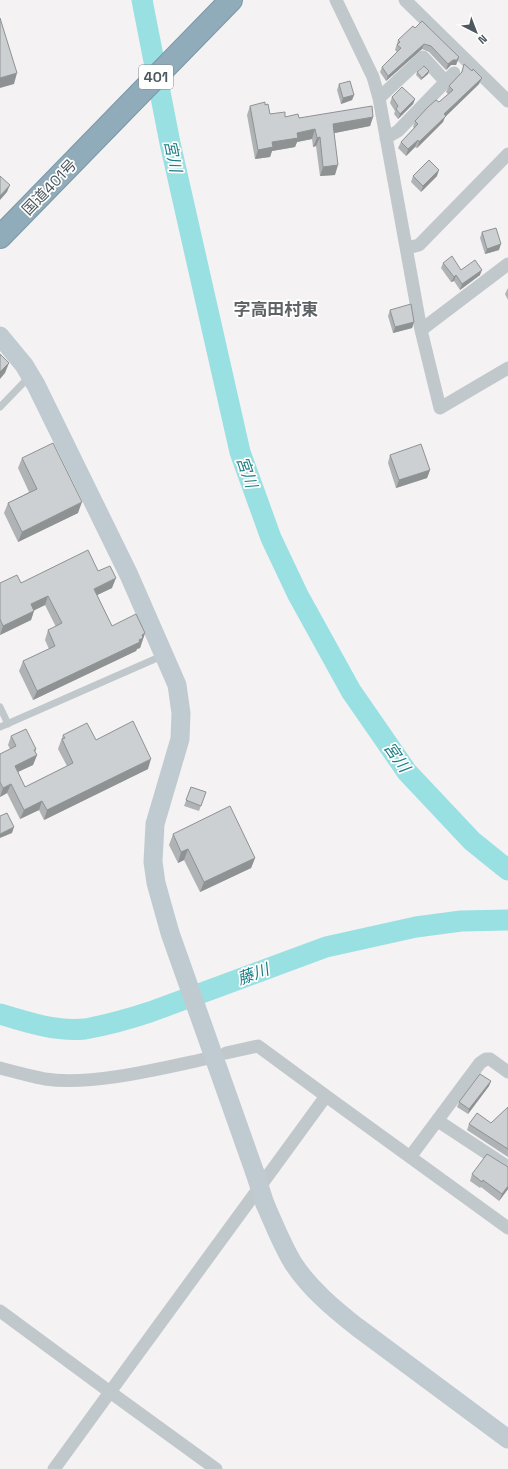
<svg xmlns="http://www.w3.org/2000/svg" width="508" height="1469" font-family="'Space Grotesk','Noto Sans JP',sans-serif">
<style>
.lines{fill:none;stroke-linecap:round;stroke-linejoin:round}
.river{stroke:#99e0e3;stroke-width:21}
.highway-casing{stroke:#7b97a6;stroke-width:24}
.lane{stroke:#c0c8cc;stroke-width:7}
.street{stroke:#c0c8cc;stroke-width:13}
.secondary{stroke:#c0cbd1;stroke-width:19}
.highway{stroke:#90abba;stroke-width:22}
.secondary-bridge{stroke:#c0cbd1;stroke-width:19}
.wall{fill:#afb3b5}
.shaded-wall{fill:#8f9293}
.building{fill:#ccd0d2;stroke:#8f9293}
.labels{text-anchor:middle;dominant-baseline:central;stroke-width:3.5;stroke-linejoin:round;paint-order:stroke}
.shield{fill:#fff;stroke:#828a8e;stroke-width:1}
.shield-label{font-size:14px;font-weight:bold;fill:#4c585d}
.street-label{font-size:15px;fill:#4c585d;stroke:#fff}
.water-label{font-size:16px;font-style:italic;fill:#1b7d82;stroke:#fff}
.quarter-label{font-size:17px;font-weight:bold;fill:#5f6366;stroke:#fff}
</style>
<rect width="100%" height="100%" fill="#f4f2f2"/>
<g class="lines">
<path class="river" d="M142,0L170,143L240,452L271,538L298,595L351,691L407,772L472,841L508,870
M0,1014C26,1022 57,1032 85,1029C107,1025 129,1019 150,1012L326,947L416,927L461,921L508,920"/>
<defs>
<path id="highway" d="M0,237L231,0"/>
</defs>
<use href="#highway" class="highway-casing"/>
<path class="lane" d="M0,407L29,377
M0,707L8,724
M0,727L164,655"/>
<path class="street" d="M336,0L373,77L379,98L421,330L440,408L508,368
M405,0L508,101
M379,98L423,57L446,82
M386,138L398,131L454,73
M407,248L419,245L508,154
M421,330L508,264
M0,1068C15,1072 30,1076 45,1079C91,1086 159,1069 205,1059
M326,1096L508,1228
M438,1121L508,1167
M410,1157L480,1063L486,1059H490L508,1072
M0,1311L110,1392L326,1096L258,1046L226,1053
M54,1469L110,1392L216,1469"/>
<path class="secondary" d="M0,336L24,365L36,385L129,575L177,685L181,713L180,739L155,824L153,862L156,883L170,933L255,1173
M265,1204C274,1224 282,1245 293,1263C309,1288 334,1309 357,1327L508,1439"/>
<use href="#highway" class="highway"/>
<path class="secondary-bridge" d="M255,1173L265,1204"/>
</g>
<path class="wall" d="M415,28L459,57L456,65H451L446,70L429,52L422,49L386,81L380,72L382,67L397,52L395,50L398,40Z
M464,64L479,84L445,117L443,122L417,148L415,147L406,156L398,148L401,142L414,128L413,127L415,121L439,102L448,94L446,92L449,86L461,73Z
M429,71L428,74L421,80L416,75L417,72Z
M339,84L354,95L352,100L341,104L337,90Z
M392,97L415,99L413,104L398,119L394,114L395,111L390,103Z
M265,105L270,114L285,117L299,118L373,117L370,126L334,133L335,175L320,176L316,146L313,147L312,139L297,142L295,147L272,151L270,157L255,159L247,115L250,106Z
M413,176H437L421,192L411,182Z
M482,232L499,250L485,254L480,238Z
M443,263L461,270L480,275L460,290L454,281L451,282L441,268Z
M508,288V300L505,294Z
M390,310L414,322L412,328L393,333L388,316Z
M390,455L430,470L427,478L396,488L388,463Z
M22,458L78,513L18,542L4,513L8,503L29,492L18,468Z
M98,571L112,588L97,595L112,626L145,633L140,648L137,649L136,651L33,700L19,671L23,661L49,649L45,640L48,630L56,627L45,605L34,610L31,620L0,635V583H21Z
M63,735L96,740L148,769L44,820L39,810L20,819L7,793L0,797V754L10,749L8,745L11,736L36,749L35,751L37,755L33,765L18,772L25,787L67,766L58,749Z
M191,787L206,792L199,811L184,806Z
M173,834L255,858L251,868L200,892L184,860L178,863L169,845Z
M491,1081L489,1086L468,1114L457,1107L459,1102Z
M508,1107V1157L467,1130L469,1124L491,1123Z
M472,1174L508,1189L499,1201L481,1187L480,1188L470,1181Z"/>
<path class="shaded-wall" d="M424,44L422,49L386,81L388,76Z
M459,57L456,65H451L446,70L448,64L453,60L457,59Z
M429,71L428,74L421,80L422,78Z
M17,73L14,84L0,88V78Z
M482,78L479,84L445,117L443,122L417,148L419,142L444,114Z
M354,95L352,100L341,104L343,98Z
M415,99L413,104L398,119L400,114Z
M373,117L370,126L330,134L333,124Z
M315,129L312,139L297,142L295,147L272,151L270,157L255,159L258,150L272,142L297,133Z
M320,137L316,146L313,147L317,138Z
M418,140L415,147L406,156L408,149Z
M338,165L335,175L320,176L323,167Z
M439,170L437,176L421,192L423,186Z
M10,185L7,192L0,200V196Z
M501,244L499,250L485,254L487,249Z
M482,270L480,275L460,290L462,284Z
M456,275L454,281L451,282L454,277Z
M414,322L412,328L393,333L395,327Z
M9,363L5,373L0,379V372Z
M430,470L427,478L396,488L399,480Z
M82,502L78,513L18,542L22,532Z
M116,578L112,588L91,598L94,589Z
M48,596L45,605L27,614L31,604Z
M34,611L31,620L0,635L3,626Z
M145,633L140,648L137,649L136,651L33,700L37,691Z
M36,749L33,757L37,755L33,765L11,775L15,766Z
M151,759L148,769L44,820L47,810Z
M11,784L7,793L0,797L3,788Z
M42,801L39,810L20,819L24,810Z
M14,827L12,833L0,838V834Z
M188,849L184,860L178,863L181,852Z
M255,858L251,868L200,892L204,882Z
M491,1081L489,1086L468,1114L469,1109Z
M508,1186V1189L499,1201L502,1194Z"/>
<path class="building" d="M0,18L17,73L0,78Z
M422,21L459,57L457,59L458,60H453L448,64L431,46L424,44L388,76L382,67L401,48L397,45L400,42L398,40L413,26L415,28Z
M464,64L472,71L473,69L482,78L444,114L446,116L419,142L418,140L408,149L401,142L418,124L415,121L428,107L436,100L439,102L453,90L449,86L462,72Z
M424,66L429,71L422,78L417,72Z
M350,81L354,95L343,98L339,84Z
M402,87L415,99L400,114L396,109L398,106L392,97Z
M265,102V105L268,104L270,114L285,112V117L298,114L299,118L372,106L373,117L333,124L338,165L323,167L320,137L317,138L315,129L297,133L298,138L272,142L273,147L258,150L250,106Z
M429,160L439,170L423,186L413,176Z
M0,176L10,185L0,196Z
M496,228L501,244L487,249L482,232Z
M452,256L461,270L475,260L482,270L462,284L456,275L454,277L443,263Z
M411,304L414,322L395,327L390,310Z
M0,354L9,363L0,372Z
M53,443L82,502L22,532L8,503L37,489L22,458Z
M421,444L430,470L399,480L390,455Z
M88,550L98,571L110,566L116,578L94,589L112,626L136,614L145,633L142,635L143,638L139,640L140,642L37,691L23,661L55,646L48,630L62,623L48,596L31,604L34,611L3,626L0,619V583L17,575L21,583Z
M133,721L151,759L47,810L42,801L24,810L11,784L3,788L0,782V754L16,746L11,736L26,729L36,749L34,750L37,755L15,766L25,787L73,763L62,739L65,738L63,735L87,723L96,740Z
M191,787L206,792L201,806L186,800Z
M230,806L255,858L204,882L188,849L181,852L173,834Z
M7,813L14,827L0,834V816Z
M480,1074L491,1081L469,1109L459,1102Z
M508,1107V1149L469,1124L477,1113L491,1123Z
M487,1154L508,1167V1186L502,1194L483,1180L482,1182L472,1174Z"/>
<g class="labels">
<rect class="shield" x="139" y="65" width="34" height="24" rx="3"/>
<g class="shield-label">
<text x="156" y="77">401</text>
</g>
<g class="street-label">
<text transform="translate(49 187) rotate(-46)">国道401号</text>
</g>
<g class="water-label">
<text transform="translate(173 156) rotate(78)">宮川</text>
<text transform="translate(247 472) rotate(71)">宮川</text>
<text transform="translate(397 757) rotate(55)">宮川</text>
<text transform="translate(253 974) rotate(-20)">藤川</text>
</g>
<g class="quarter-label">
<text x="276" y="309">字高田村東</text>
</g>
</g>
<g transform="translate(476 32) rotate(138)" stroke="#ffffff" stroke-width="3" paint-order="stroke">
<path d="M0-3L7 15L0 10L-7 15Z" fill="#4c585d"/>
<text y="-6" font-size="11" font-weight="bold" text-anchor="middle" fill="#4c585d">N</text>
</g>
</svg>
